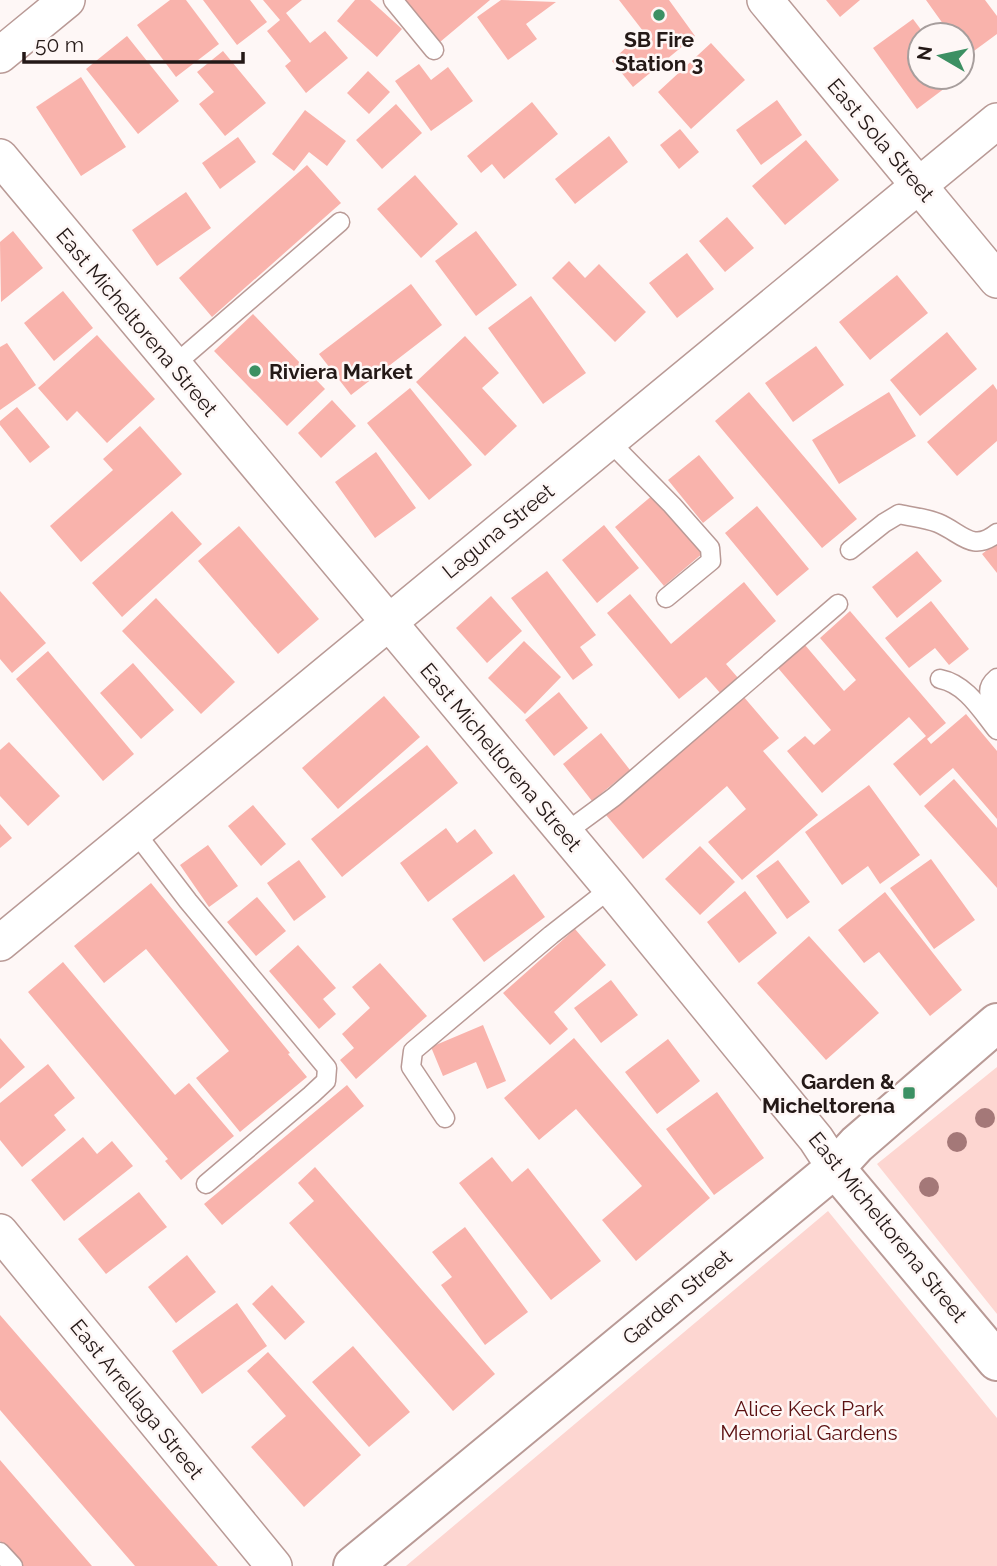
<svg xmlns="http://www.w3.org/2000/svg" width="997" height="1566" font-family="Raleway,sans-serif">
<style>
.green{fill:#fdd6d1}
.building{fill:#f9b3ac}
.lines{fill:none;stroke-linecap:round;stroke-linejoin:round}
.service-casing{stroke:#b99a96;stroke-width:21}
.minor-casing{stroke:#b99a96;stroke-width:38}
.tertiary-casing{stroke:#b99a96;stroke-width:42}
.service{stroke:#fff;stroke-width:18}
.minor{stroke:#fff;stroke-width:35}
.tertiary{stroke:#fff;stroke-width:38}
.tree{fill:#a47878}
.poi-dot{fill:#3c9063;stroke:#fef7f6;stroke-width:2.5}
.labels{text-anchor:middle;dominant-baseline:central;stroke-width:5;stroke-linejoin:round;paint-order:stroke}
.poi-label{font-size:21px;font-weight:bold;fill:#241917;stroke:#fef7f6}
.street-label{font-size:21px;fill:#241917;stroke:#fef7f6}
.park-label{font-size:21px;fill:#5b1011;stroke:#fef7f6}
</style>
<rect width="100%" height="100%" fill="#fef7f6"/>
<path class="green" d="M997,1067V1314L877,1164Z
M828,1211L997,1418V1566H406Z"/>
<path class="building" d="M170,0H186L219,44L176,77L137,25Z
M203,0H250L267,22L237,45Z
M263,0H302L286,13L310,43L325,31L348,58L306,93L285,66L291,61L267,31L280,20Z
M355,0H370L402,29L377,57L337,21Z
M405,0H490L440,42Z
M501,0L556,2L526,24L537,39L508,60L477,17Z
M619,0H669L695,36L633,87L612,61L643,31Z
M826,0H860L840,17Z
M926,0H985L997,16V34L967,56L962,50V35H951Z
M913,19L925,35H920V77H955L957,79L917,109L873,48Z
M127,36L179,101L138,134L86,69Z
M711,43L745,80L691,129L658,92Z
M223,51L266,103L225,136L199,104L214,92L197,72Z
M419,64L431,80L448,67L473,101L431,131L395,81Z
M368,71L390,92L369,114L347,93Z
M81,77L126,147L81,176L36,107Z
M777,100L802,135L761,165L736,130Z
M532,102L558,134L504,179L492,164L481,173L467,156Z
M396,104L422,133L382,169L356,140Z
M305,110L346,141L327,166L309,152L294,171L272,154Z
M680,129L699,152L679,169L660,145Z
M609,136L628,162L575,204L555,179Z
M238,137L256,162L220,189L202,163Z
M806,140L839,180L785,225L752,186Z
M307,165L341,203L212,317L179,278Z
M415,175L458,224L421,258L377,209Z
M186,192L211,228L157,266L132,230Z
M727,217L754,248L725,272L699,241Z
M13,231L43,268L1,302L0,242Z
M476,231L517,285L476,316L435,261Z
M687,253L714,289L677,318L649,283Z
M569,261L585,278L599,264L646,312L615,342L552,278Z
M897,275L928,313L870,360L839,322Z
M411,284L442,325L351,395L319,354Z
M63,291L93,328L54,361L24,323Z
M531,296L586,373L543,404L488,328Z
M253,314L325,389L287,426L214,351Z
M947,332L977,369L920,416L890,380Z
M97,335L155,399L107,443L77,411L67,421L38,388Z
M465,336L499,373L482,388L517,426L485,456L416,382Z
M7,343L36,385L0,410V347Z
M816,346L844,385L793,422L765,383Z
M993,384L997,390V441L957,476L927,442Z
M410,388L472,465L429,500L367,423Z
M749,392L857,519L822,548L715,421Z
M889,392L916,436L839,484L812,440Z
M332,400L356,426L321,458L298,433Z
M17,407L50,447L30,463L0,425V421Z
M140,426L182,474L81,562L50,526L113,470L103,459Z
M376,452L416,508L375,538L335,482Z
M699,455L734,498L703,523L668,480Z
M654,494L703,553L664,586L615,527Z
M757,506L809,569L777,596L725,533Z
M172,511L202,544L122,617L92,583Z
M604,525L639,568L597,603L562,560Z
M239,526L319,619L278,654L198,561Z
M997,542V573L982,554Z
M917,551L942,581L897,618L872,587Z
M547,571L596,635L580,647L593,665L573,680L511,598Z
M744,582L776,621L726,664L739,679L721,694L706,677L679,699L607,613L630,594L671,644Z
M0,591L46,643L12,673L0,659Z
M491,596L522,631L487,663L456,628Z
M156,598L235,682L201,714L122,631Z
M931,601L969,649L949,665L935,648L909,668L885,638Z
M850,611L946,723L927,739L931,744L966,714L997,751V819L953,768L920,796L893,764L926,736L909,717L822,793L787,751L805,736L814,745L831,730L778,668L805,645L844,691L856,680L820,638Z
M524,641L561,677L525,714L488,678Z
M48,651L134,754L103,781L16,679Z
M133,663L174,710L141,739L100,693Z
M559,692L588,728L554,756L525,720Z
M384,696L420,737L338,809L302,768Z
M743,696L779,738L763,751L818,815L742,880L708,842L746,809L727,786L643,859L606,815Z
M601,733L630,770L592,801L563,764Z
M9,742L60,796L28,826L0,796V750Z
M427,745L458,783L342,877L311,839Z
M954,779L997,828V888L924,806Z
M869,785L920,855L880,884L868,866L842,885L805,832Z
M253,805L286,844L261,866L228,826Z
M0,824L12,838L0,848Z
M446,828L457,843L475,829L493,853L428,902L400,863Z
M208,845L238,886L209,907L180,865Z
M700,846L735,882L700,915L665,879Z
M931,859L975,920L934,949L890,888Z
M299,860L326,897L294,921L267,883Z
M778,860L810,902L787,919L756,876Z
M514,874L545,917L484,962L452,919Z
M151,883L290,1053L288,1054L307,1077L240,1132L196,1078L229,1051L146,949L104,983L74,946Z
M745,891L777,933L739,963L707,922Z
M885,892L962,990L930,1016L879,952L864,963L838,930Z
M257,897L286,931L256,956L227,922Z
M575,929L606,965L554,1012L568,1029L550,1045L503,993Z
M809,936L879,1013L826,1060L757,983Z
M298,945L336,988L323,999L336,1014L319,1029L269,971Z
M63,962L175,1095L189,1083L234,1136L181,1180L165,1161L168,1159L28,992Z
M380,963L427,1016L356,1079L340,1060L354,1048L342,1034L370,1008L352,987Z
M611,980L638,1015L601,1043L574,1008Z
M483,1025L506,1081L487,1089L476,1062L443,1076L431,1047Z
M0,1038L25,1067L0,1089Z
M574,1038L710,1198L636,1261L602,1220L642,1186L576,1109L539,1140L504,1098Z
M668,1039L700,1081L657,1114L625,1072Z
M48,1064L75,1098L54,1115L66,1130L22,1167L0,1140V1103Z
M347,1085L364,1106L222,1225L204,1204Z
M717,1092L764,1158L714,1195L666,1129Z
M83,1137L97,1154L112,1141L133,1166L64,1221L31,1180Z
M492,1157L512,1182L528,1168L601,1261L551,1300L459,1183Z
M315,1167L495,1374L453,1411L289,1223L314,1201L298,1183Z
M139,1192L167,1227L106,1274L78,1239Z
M465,1227L528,1312L485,1345L441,1285L452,1277L432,1252Z
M187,1255L216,1292L176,1323L148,1287Z
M272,1285L305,1322L285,1340L252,1304Z
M237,1303L267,1346L202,1394L172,1351Z
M0,1315L218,1566H135L0,1410Z
M353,1346L410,1412L369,1447L312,1382Z
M268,1352L361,1455L304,1507L251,1447L286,1416L247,1371Z
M0,1460L92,1566H22L0,1541Z"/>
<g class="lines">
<defs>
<path id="service" d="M393,0L434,50
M173,366L340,222
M608,440L672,505L710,548L711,561L666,598
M850,550L884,523L899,514C912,517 926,518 938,523C962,533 972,553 997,533
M997,678C985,688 988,697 997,708
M940,679C966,684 981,710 997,730
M135,832L188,901L327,1068L326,1081L311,1095L206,1184
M565,833L614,797L838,604
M445,1118L411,1067L413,1051L551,935L611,888
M0,1552L13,1566"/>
<path id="minor" d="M765,0L997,280
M0,55L67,0
M0,157L611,888L816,1139L835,1168
M0,943L997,121
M0,1232L274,1566"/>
<path id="tertiary" d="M835,1168L997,1361
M353,1566L835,1168L857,1144L997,1023"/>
</defs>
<use href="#service" class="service-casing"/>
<use href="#minor" class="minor-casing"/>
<use href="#tertiary" class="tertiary-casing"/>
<use href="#service" class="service"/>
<use href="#minor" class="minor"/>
<use href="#tertiary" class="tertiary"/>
</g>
<g class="tree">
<circle cx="985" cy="1118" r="10"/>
<circle cx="957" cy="1142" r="10"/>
<circle cx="929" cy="1187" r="10"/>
</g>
<g class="poi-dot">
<circle cx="659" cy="15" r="7"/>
<circle cx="255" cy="371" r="7"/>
<rect x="902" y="1086" width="14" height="14" rx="3.5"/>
</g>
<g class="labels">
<g class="poi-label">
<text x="659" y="39">SB Fire<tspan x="659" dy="24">Station 3</tspan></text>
<text x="269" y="371" text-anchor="start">Riviera Market</text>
<text x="895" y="1081" text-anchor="end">Garden &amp;<tspan x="895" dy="24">Micheltorena</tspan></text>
</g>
<g class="street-label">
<text transform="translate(881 140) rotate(50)">East Sola Street</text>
<text transform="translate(137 322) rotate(50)">East Micheltorena Street</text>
<text transform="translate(498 531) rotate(-39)">Laguna Street</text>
<text transform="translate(501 757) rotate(50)">East Micheltorena Street</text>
<text transform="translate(888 1227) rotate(51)">East Micheltorena Street</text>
<text transform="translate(677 1297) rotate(-40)">Garden Street</text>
<text transform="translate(137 1399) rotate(51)">East Arrellaga Street</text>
</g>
<g class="park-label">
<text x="809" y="1408">Alice Keck Park<tspan x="809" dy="24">Memorial Gardens</tspan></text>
</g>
</g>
<g transform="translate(941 56) rotate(279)"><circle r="33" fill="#fef7f6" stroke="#a79e9d" stroke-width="2"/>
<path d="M0-5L12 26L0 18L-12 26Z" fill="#3c9063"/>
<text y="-10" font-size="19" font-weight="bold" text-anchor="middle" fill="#241917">N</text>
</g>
<path d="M24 52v10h219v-10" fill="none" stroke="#241917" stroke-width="3.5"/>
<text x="35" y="52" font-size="21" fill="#241917" stroke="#fef7f6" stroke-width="5" paint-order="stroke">50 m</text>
</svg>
